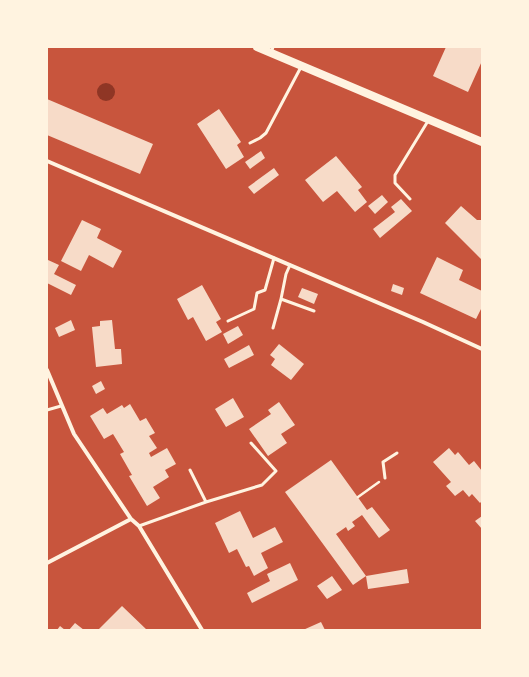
<svg xmlns="http://www.w3.org/2000/svg" width="529" height="677" font-family="Mulish,sans-serif">
<style>
.water{fill:#8f3625}
.building{fill:#f7dbc8}
.lines{fill:none;stroke-linecap:round;stroke-linejoin:round}
.path{stroke:#fff3e0;stroke-width:2.5}
.service{stroke:#fff3e0;stroke-width:3}
.minor{stroke:#fff3e0;stroke-width:4}
.secondary{stroke:#fff3e0;stroke-width:8}
</style>
<rect width="100%" height="100%" fill="#c8553d"/>
<path class="water" d="M97 92a9 9 0 1 1 18 0a9 9 0 1 1-18 0Z"/>
<path class="building" d="M446,47H482V61L468,92L433,76Z
M47,99L153,144L140,174L47,135Z
M219,109L241,142L237,145L244,157L226,169L197,124Z
M261,151L265,158L250,169L245,162Z
M336,156L362,187L358,190L367,202L355,212L337,191L323,202L305,180Z
M274,168L279,175L254,194L248,187Z
M382,195L388,202L375,214L368,206Z
M401,199L412,211L380,238L373,229L395,212L391,207Z
M461,206L477,220H482V260L445,223Z
M82,220L101,229L97,238L122,251L113,268L89,255L81,271L61,261Z
M437,257L463,270L459,280L482,291V307L476,319L420,293Z
M48,260L59,265L54,274L76,285L71,295L47,283Z
M393,284L404,288L402,295L391,291Z
M202,285L221,319L216,322L222,332L206,341L193,317L188,320L177,299Z
M302,288L318,294L314,304L298,297Z
M71,320L75,330L59,337L55,328Z
M112,320L115,349H121L122,364L96,367L92,327L100,326V321Z
M238,326L243,335L228,344L223,334Z
M279,344L304,364L291,380L271,365L275,359L270,355Z
M249,345L254,355L229,368L224,359Z
M101,381L105,389L96,394L92,386Z
M233,398L244,417L226,427L215,409Z
M279,402L295,425L281,434L287,443L268,456L249,429L271,414L268,410Z
M130,404L140,421L146,418L155,433L149,436L157,448L149,453L151,457L167,448L176,464L165,470L169,477L153,487L160,498L147,506L129,476L132,475L120,454L124,452L113,434L104,439L90,416L103,408L107,414L122,405L124,408Z
M449,448L455,455L458,452L469,465L474,461L482,471V501L480,503L472,494L469,497L463,490L455,496L446,486L451,482L433,462Z
M331,460L367,510L372,507L390,530L379,538L362,515L352,522L355,526L348,531L346,527L336,534L366,576L353,585L285,492Z
M240,511L253,538L275,527L283,542L261,553L268,568L254,576L249,566L246,567L237,549L229,553L215,523Z
M482,516V529L475,521Z
M290,563L298,580L252,603L247,593L270,581L267,574Z
M407,569L409,583L368,589L366,576Z
M332,576L342,590L327,599L317,586Z
M122,606L147,630H98Z
M321,622L325,630H303Z
M75,623L84,630H69Z
M60,626L65,630H57Z"/>
<g class="lines">
<path class="path" d="M358,497L379,482"/>
<path class="service" d="M271,53L273,47
M250,143L260,138L266,133L301,67
M410,199L395,183V175L428,121
M290,265L286,274L281,299L314,311
M228,321L254,309L257,293L265,290L274,258
M273,328L281,299
M47,410L61,406
M190,470L206,502
M385,478L383,462L397,453
M139,526L206,502L262,485L276,471L251,443"/>
<path class="minor" d="M47,161L423,322L482,349
M47,370L74,434L131,519L139,526L202,630
M47,563L131,519"/>
<path class="secondary" d="M257,47L482,142"/>
</g>
<rect width="529" height="677" fill="none" stroke="#fff3e0" stroke-width="96"/>
</svg>
